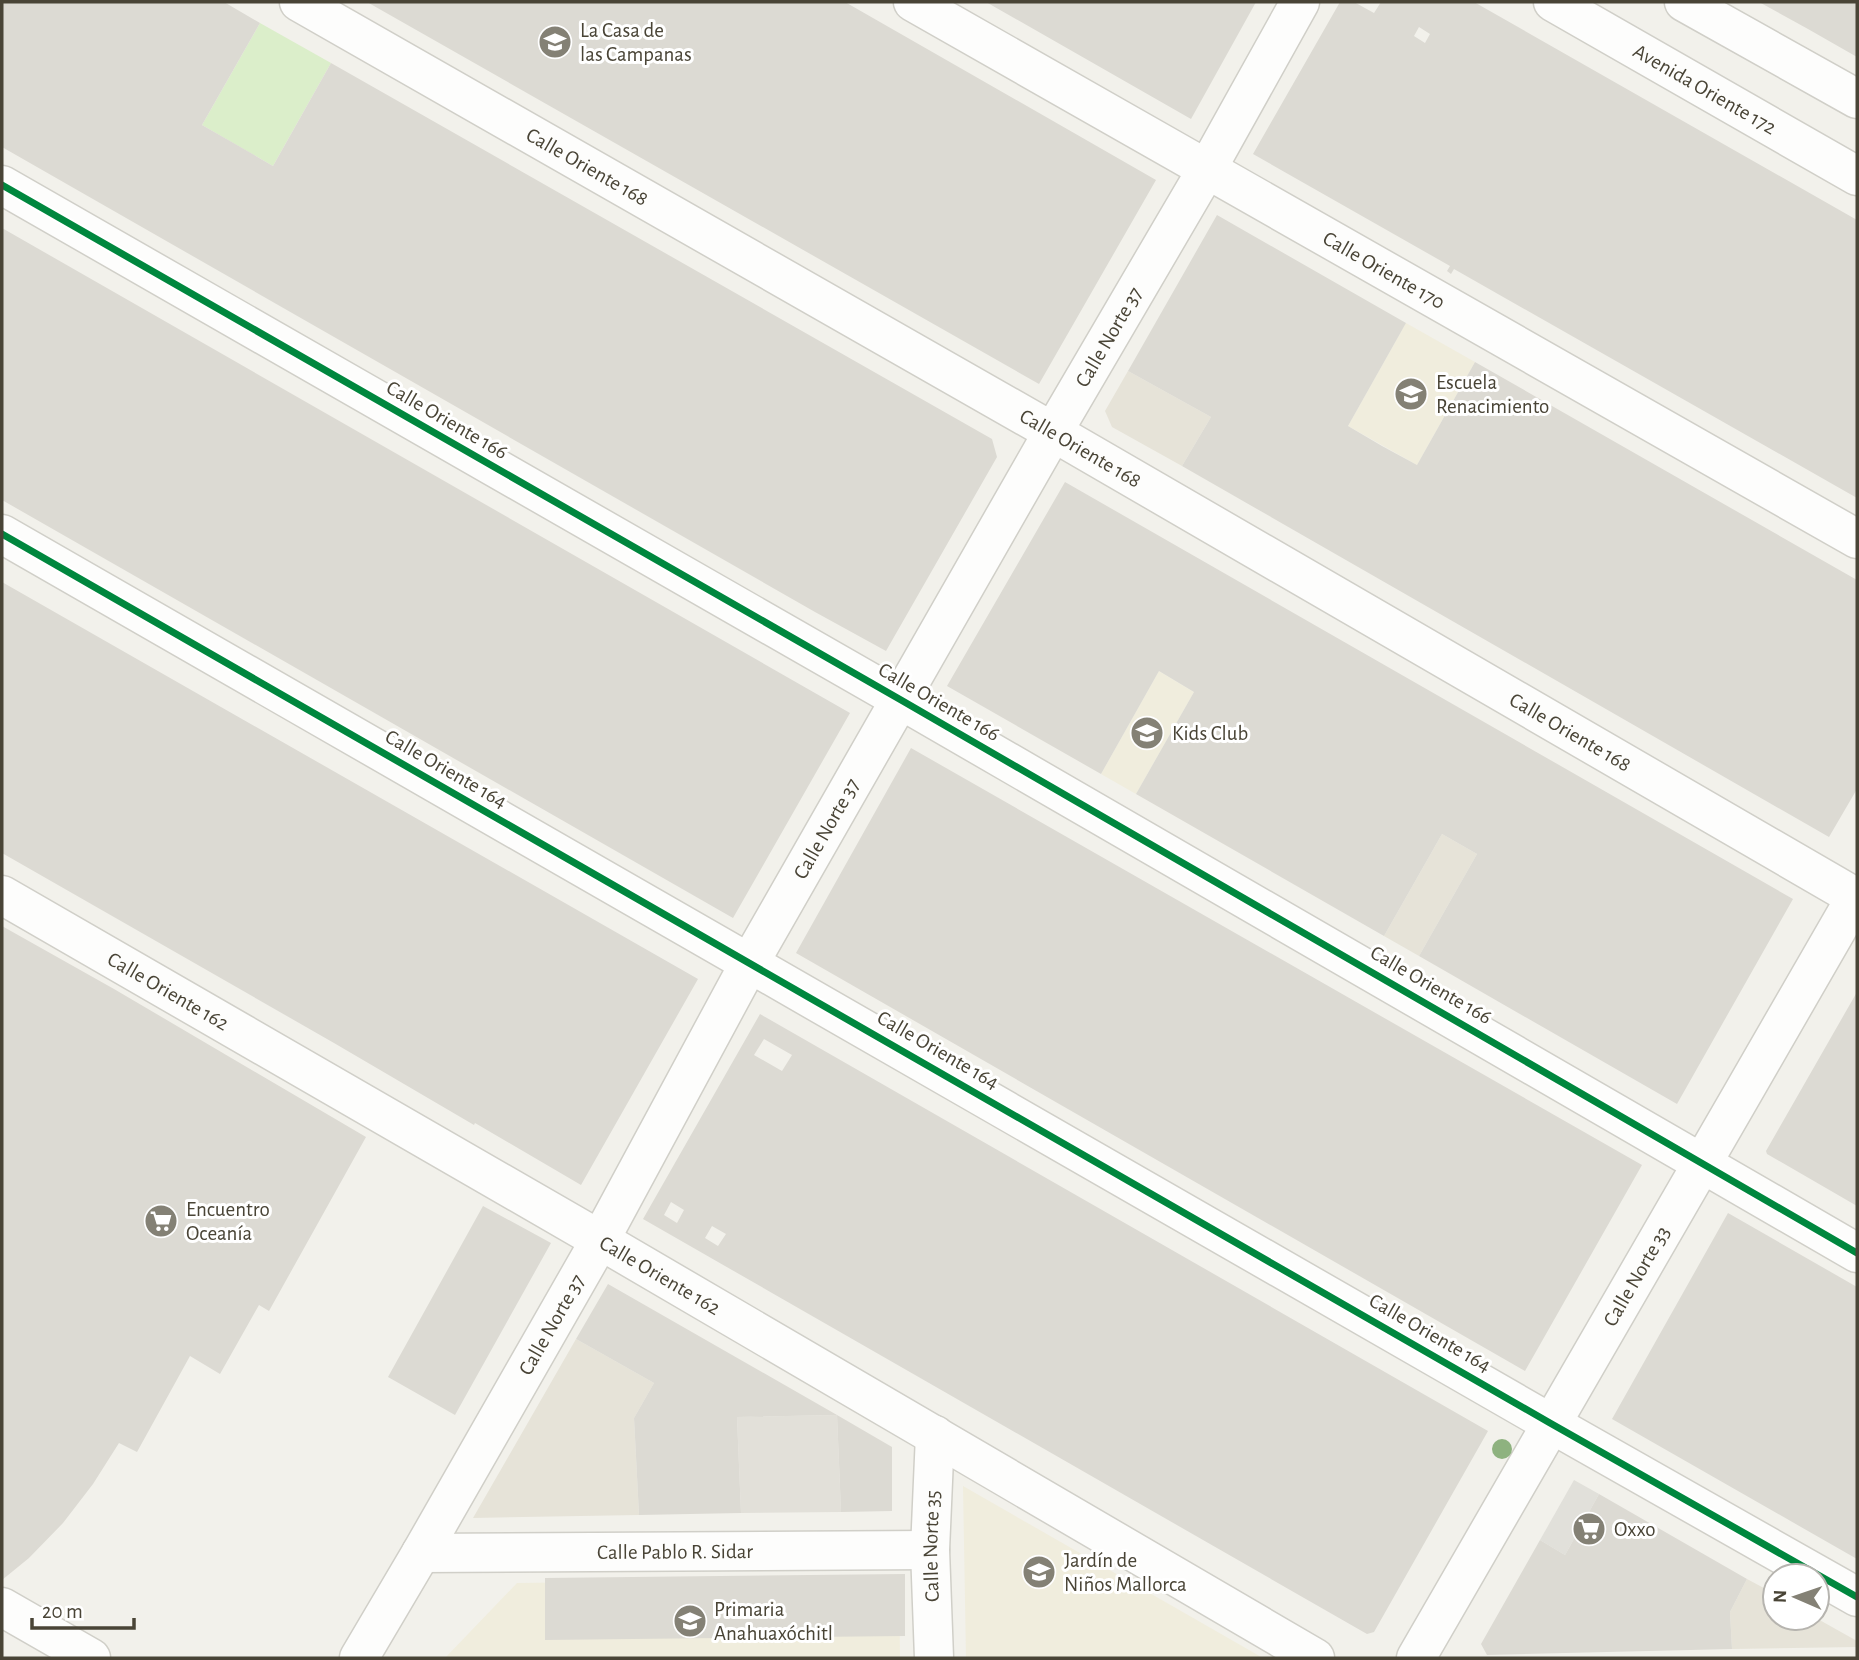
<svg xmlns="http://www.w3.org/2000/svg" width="1859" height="1660" font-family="'Alegreya Sans',sans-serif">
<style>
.residential{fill:#e6e3d8}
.industrial{fill:#e2e0d9}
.education{fill:#f0eddd}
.green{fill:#dbeeca}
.parking{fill:#e1e0da}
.building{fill:#dcdad3;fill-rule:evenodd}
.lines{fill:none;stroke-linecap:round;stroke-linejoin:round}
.minor-casing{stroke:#d0cfc8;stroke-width:41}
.tertiary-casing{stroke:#d0cfc8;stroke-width:41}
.minor{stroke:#fdfdfc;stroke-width:38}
.tertiary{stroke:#fdfdfc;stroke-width:38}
.cycleway-casing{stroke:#fff;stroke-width:11}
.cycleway{stroke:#00873e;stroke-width:7}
.tree{fill:#8eb27f}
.labels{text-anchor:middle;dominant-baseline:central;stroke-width:6;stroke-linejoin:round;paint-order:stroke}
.poi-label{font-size:21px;fill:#494436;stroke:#fff;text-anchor:start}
.street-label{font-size:21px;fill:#494436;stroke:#fff}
</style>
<rect width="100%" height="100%" fill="#f2f1eb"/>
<path class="residential" d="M1128,371L1211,417L1182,466L1112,427L1105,411Z
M1442,834L1477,854L1419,956L1384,936Z
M576,1339L654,1383L634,1418L639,1515L473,1518Z
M1747,1579L1775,1594V1618H1816L1857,1641V1647L1732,1649L1730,1612Z"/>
<path class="industrial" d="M837,1415L841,1512L741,1513L737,1417Z"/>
<path class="education" d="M1406,323L1475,362L1417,465L1348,426Z
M1159,671L1194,692L1136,794L1101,774Z
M963,1486L1263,1658H966Z
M899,1578L900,1658H445L517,1583Z"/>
<path class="green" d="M260,23L331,63L273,166L202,125Z"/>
<path class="parking" d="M1574,1480L1599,1494L1565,1555L1540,1540Z"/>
<path class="building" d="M2,2H224L260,23L202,125L237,145L273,166L331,63L992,439L997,457L886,651L815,612L2,147Z
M367,2H845L1156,180L1039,384Z
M986,2H1256L1191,119Z
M1340,2H1354L1374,13L1381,2H1474L1857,220V498L1454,269L1451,274L1447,271L1450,266L1253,154ZM1419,27L1430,34L1425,43L1414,36Z
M1759,2H1857V57L1808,29Z
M1217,215L1406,323L1348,426L1382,446L1417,465L1475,362L1857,580V789L1829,837L1182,466L1211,417L1128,371Z
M2,228L850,713L733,918L2,500Z
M1065,482L1793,899L1677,1104L1419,956L1477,854L1442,834L1384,936L1136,794L1194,692L1159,671L1101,774L947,686Z
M2,582L698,979L581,1185L475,1123L474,1125L334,1043L2,853Z
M911,748L1642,1165L1525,1371L796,953Z
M2,926L114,989L366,1137L269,1311L259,1305L220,1374L190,1356L137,1452L119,1443L93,1484L63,1523L29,1558L2,1580Z
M1857,992V1206L1767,1154L1766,1151Z
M760,1014L1488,1431L1374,1632L1367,1634L643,1219ZM764,1039L792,1055L782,1071L754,1055ZM671,1202L684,1210L677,1223L664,1215ZM712,1226L726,1234L718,1246L705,1238Z
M483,1206L551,1243L455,1415L388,1377Z
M1728,1213L1857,1287V1559L1612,1419Z
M608,1284L837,1415L737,1417L741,1513L639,1515L634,1418L654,1383L576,1339Z
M837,1415L892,1447V1511L841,1512Z
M1599,1494L1747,1579L1730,1612L1732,1649L1487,1655L1481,1644L1540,1540L1565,1555Z
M905,1574V1636L545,1640V1578Z"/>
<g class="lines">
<defs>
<g id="minor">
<path id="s1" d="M299,2L1053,432L1857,898"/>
<path id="s2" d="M913,2L1857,539"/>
<path d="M2,185L901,700L1857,1253"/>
<path d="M2,534L1550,1423L1857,1597"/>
<path id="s3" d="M2,895L600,1240L1315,1658"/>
<path id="s4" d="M421,1553L930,1550"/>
<path d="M2,1607L91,1658"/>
<path id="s5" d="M359,1658L421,1553L600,1240L750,962L1053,432L1207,169L1300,2"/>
<path id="s6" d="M934,1658L930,1550L935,1435"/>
<path id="s7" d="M1416,1658C1561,1403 1711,1150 1857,895"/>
</g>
<g id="tertiary">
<path id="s8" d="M1553,2L1857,176"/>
<path d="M1684,2L1857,99"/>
</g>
</defs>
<use href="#minor" class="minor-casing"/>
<use href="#tertiary" class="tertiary-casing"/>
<use href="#minor" class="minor"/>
<use href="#tertiary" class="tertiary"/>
<defs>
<path id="cycleway" d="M2,185L901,700L1857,1253
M2,534L1550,1423L1857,1597"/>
</defs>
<use href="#cycleway" class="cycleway-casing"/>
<use href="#cycleway" class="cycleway"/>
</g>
<circle class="tree" cx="1502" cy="1449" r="10"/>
<defs>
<symbol id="school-disc" viewBox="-11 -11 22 22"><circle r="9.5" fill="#848175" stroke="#fff"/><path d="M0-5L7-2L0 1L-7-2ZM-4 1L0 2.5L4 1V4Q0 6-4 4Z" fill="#fff"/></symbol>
<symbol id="supermarket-disc" viewBox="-11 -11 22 22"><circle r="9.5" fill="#848175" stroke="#fff"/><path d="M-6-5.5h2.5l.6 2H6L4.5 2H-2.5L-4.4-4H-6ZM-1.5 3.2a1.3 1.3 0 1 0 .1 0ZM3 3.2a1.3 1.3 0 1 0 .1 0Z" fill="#fff"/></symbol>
</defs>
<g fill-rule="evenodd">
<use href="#school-disc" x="536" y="23" width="38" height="38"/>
<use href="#school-disc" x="1392" y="375" width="38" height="38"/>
<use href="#school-disc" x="1128" y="714" width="38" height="38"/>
<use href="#supermarket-disc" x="142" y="1202" width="38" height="38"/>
<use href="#supermarket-disc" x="1570" y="1510" width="38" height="38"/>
<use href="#school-disc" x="1020" y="1553" width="38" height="38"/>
<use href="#school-disc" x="671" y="1602" width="38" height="38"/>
</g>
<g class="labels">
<g class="poi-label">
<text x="580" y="30">La Casa de<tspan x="580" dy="24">las Campanas</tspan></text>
<text x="1436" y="382">Escuela<tspan x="1436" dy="24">Renacimiento</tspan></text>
<text x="1172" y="733">Kids Club</text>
<text x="186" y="1209">Encuentro<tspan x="186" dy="24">Oceanía</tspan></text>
<text x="1614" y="1529">Oxxo</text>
<text x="1064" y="1560">Jardín de<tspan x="1064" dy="24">Niños Mallorca</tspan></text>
<text x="714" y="1609">Primaria<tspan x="714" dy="24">Anahuaxóchitl</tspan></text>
</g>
<g class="street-label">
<text stroke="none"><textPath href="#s8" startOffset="175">Avenida Oriente 172</textPath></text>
<text stroke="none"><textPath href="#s1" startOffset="332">Calle Oriente 168</textPath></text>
<text stroke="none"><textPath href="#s2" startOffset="542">Calle Oriente 170</textPath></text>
<text stroke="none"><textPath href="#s5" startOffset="1519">Calle Norte 37</textPath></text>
<text transform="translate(447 420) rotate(30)">Calle Oriente 166</text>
<text stroke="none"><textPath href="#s1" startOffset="900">Calle Oriente 168</textPath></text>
<text transform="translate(939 702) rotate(30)">Calle Oriente 166</text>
<text stroke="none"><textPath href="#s1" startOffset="1466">Calle Oriente 168</textPath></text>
<text transform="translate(446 769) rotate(30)">Calle Oriente 164</text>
<text stroke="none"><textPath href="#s5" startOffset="952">Calle Norte 37</textPath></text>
<text transform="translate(1431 985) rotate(30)">Calle Oriente 166</text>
<text stroke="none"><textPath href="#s3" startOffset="192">Calle Oriente 162</textPath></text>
<text transform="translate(938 1050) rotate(30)">Calle Oriente 164</text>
<text stroke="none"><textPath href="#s3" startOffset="760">Calle Oriente 162</textPath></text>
<text stroke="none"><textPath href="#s7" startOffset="441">Calle Norte 33</textPath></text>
<text stroke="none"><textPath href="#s5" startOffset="385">Calle Norte 37</textPath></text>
<text transform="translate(1430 1333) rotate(30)">Calle Oriente 164</text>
<text stroke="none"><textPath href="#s6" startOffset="112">Calle Norte 35</textPath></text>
<text stroke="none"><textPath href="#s4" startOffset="254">Calle Pablo R. Sidar</textPath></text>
</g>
</g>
<rect width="1859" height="1660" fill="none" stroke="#494436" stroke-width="7"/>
<g transform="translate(1796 1597) rotate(272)"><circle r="33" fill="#ffffff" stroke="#b6b4af" stroke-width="2"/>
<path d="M0-5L12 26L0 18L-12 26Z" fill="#848175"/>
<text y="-10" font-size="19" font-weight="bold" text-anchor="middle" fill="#494436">N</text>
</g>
<path d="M32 1618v10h102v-10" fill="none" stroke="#494436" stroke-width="3.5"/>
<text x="42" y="1618" font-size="21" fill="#494436" stroke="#ffffff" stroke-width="5" paint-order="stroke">20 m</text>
</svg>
